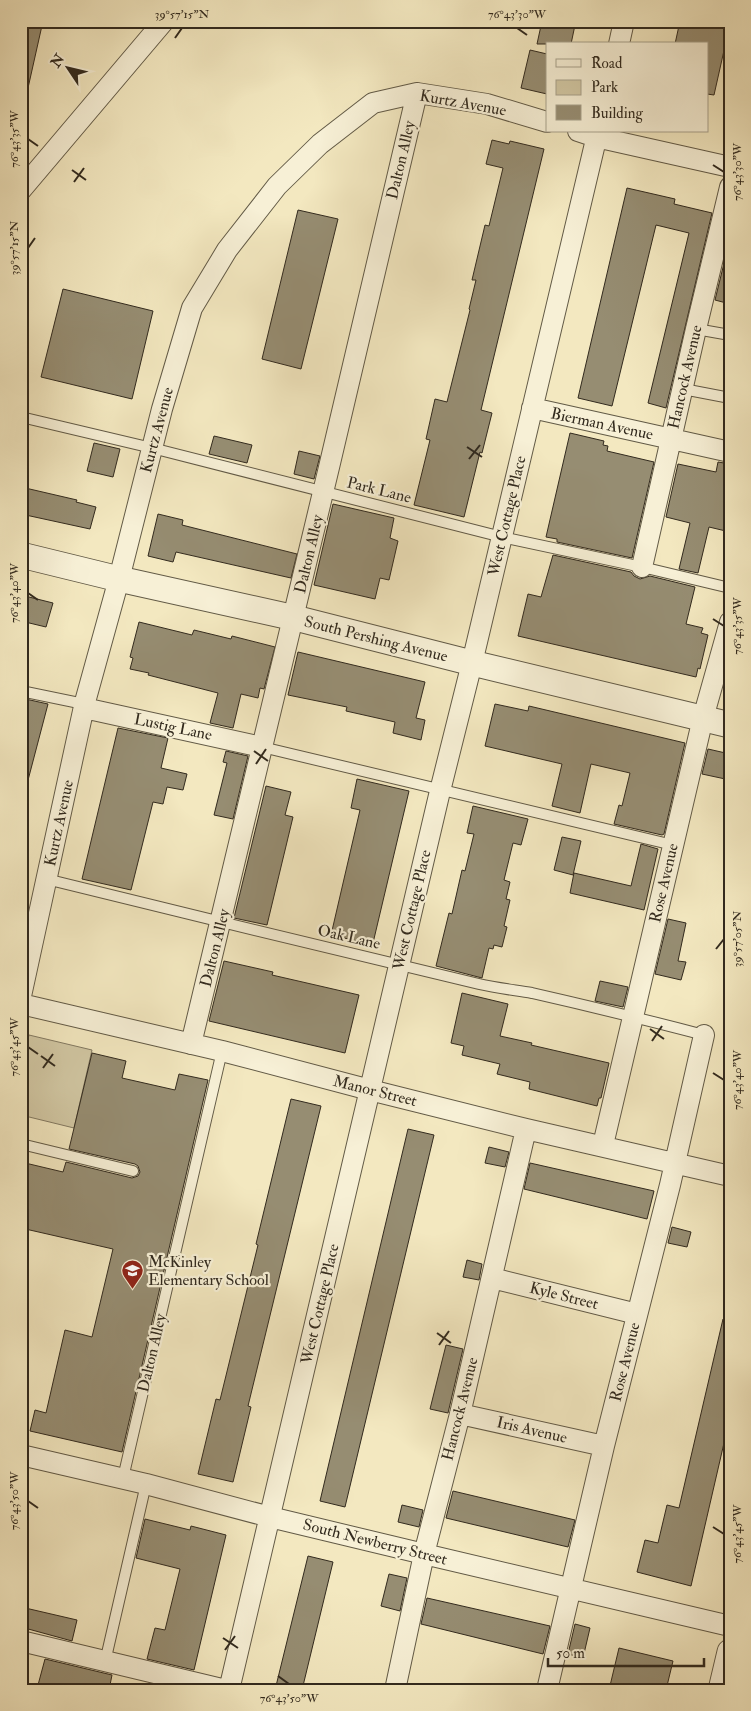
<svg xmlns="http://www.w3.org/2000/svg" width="751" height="1711" font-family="'IM FELL Double Pica',serif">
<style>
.green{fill:#d2c8a4;stroke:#827961}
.building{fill:#968d72;stroke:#322a1e}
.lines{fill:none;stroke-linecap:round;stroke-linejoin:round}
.service-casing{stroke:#625a46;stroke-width:12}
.minor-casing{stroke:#625a46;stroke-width:22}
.tertiary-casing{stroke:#625a46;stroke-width:27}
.service{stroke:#f7f0d6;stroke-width:10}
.minor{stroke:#f7f0d6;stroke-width:20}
.tertiary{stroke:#f7f0d6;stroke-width:25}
.ticks{fill:none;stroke:#322a1e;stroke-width:2}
.labels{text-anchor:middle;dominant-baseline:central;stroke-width:4.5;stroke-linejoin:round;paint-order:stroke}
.street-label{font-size:16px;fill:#322a1e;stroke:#f7f0d6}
.poi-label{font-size:16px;fill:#322a1e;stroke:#f7f0d6;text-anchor:start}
.neatline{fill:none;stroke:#322a1e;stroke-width:2}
.ticks-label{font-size:12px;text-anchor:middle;fill:#322a1e}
</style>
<rect width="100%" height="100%" fill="#f3e8c0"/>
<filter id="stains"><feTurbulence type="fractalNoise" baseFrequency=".004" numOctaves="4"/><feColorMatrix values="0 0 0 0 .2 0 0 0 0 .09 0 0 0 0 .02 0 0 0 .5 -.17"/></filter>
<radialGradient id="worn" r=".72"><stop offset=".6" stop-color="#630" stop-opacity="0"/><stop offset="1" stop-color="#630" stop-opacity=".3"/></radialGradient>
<path class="green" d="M29,1035L92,1050L74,1128L21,1115V1069Z"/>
<path class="building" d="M21,21H43L28,88L21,87Z
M542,21H561L575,25L571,44H537Z
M680,21H730V47L725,46L714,95L707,94V44H675Z
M530,50L547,54V94L521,88Z
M492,140L509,144L510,141L544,149L481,410L492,413L482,453L480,452L464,517L414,505L430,440L426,439L435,399L447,402L470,310L469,309L476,280H472L485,225L489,226L503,168L486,164Z
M627,188L675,199L674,204L712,213L666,408L648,403L689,233L656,225L612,406L578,398Z
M298,210L338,219L301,369L262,359Z
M730,239V304L715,300Z
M63,289L153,311L132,399L41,377Z
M570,433L604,441L603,445L608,446L607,451L654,462L632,558L557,542V539L546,537Z
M214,436L252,445L247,463L209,454Z
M94,443L120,449L113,477L87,471Z
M299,451L320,456L314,479L294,474Z
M718,462L730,464V532L709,527L698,573L679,569L690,523L666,517L678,464L716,472Z
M21,487L77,500L76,502L96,507L90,529L21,514Z
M333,504L394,518L390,538L398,541L389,580L380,578L375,599L314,585Z
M158,514L183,520L182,525L297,554L291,578L176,552L173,562L148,556Z
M553,555L631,572L634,576L640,579L650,576L695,587L686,624L703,628L701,633L708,635L700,669L698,668L696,677L518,636L528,594L541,597Z
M21,595L53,603L46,627L21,621Z
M139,622L192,635L194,630L231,639L232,636L275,647L264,689L260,688L258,698L241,694L233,728L210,723L218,693L148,675L149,673L130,669L133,658L130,657Z
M298,652L425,682L416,718L425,720L421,740L393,733L395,722L346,711L347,707L288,695Z
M21,698L48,704L27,784L21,783Z
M495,704L528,711L529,706L685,743L664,834L662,835L614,824L619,805L622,806L630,773L591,764L580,813L552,806L562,764L485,746Z
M118,728L168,738L161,768L187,774L183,790L167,787L163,804L153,802L131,890L82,879Z
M708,749L730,754V780L702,774Z
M226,751L248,756L233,819L214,815L227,763L223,762Z
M357,779L409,791L373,943L366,941V943L331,935L360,810L351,808Z
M266,786L291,792L285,815L293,817L267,925L234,918Z
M473,806L528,819L521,845L513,843L504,880L510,882L506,899L510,900L504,926L507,927L502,947L494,945L493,949L489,948L482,978L436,966L449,913L452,914L462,870L465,871L474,834L467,833Z
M562,837L581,841L573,875L554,870Z
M641,844L658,849L644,910L570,893L574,873L631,886Z
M668,919L686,923L678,961L686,962L681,980L655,974Z
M224,961L273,972L272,975L359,995L345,1053L209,1021Z
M600,981L628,987L623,1007L595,1001Z
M462,993L508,1004L500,1036L532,1043L531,1045L609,1063L601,1098H599L597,1106L529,1089L530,1082L497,1074L500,1064L462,1055L464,1046L451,1043Z
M92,1053L126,1061L122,1078L175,1090L179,1074L208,1080L122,1452L30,1431L35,1410L46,1413L65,1330L92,1337L113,1249L21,1228V1162L63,1172L66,1162L132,1178L138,1176L140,1172L138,1166L135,1164L69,1149Z
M291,1099L321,1106L248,1406L251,1407L233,1482L198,1474L216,1399L220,1400L258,1245L256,1244Z
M408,1129L434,1135L345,1507L320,1501Z
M489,1147L509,1152L505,1167L485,1163Z
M530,1163L654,1191L647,1219L524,1189Z
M672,1227L691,1232L687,1247L668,1243Z
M467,1260L482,1264L479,1280L463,1277Z
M723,1319H730V1417L691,1586L637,1572L645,1540L658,1543L667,1505L679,1508Z
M446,1345L463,1349L448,1413L430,1409Z
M453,1491L575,1520L568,1547L446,1518Z
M402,1505L423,1510L419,1527L398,1522Z
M145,1519L190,1530L191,1526L226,1535L194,1670L147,1659L155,1628L165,1630L180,1569L136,1558Z
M308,1556L333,1562L302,1690H275Z
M389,1574L407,1578L400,1611L381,1606Z
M427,1598L550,1626L543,1654L421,1624Z
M21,1607L77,1620L72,1641L21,1627Z
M575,1624L590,1628L583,1658L568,1654Z
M619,1648L673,1661L666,1690H609Z
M45,1659L112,1675L109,1690H59L38,1685Z"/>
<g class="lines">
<defs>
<path id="service" d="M696,329L730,335
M683,389L730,398
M21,417L152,448L502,537L642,567L730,588
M21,691L84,704
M262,747L673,845
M46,879C190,915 335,949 479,984C497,988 514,990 532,993C589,1006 647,1020 704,1035
M21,1144L133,1171
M123,1478L222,1051
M105,1662L146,1484"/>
<path id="minor" d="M619,44L624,21
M578,131L596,137L730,167
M21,190L164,21
M532,408L730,452
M642,567L696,329L730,187
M84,708L262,747
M21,996L85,702L119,579L162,409L192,308L227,250L277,186L320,144L373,103L417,93L487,104L547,122
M21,1004L222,1051L370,1090L526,1129L730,1176
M191,1044C269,728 342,410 417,93
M603,1145L703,718L730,622
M492,1278L637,1314
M460,1414L604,1446
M21,1455L146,1484L270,1517L424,1554L730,1626
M21,1641L226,1690
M229,1690L440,791L472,663L598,131
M395,1690L424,1554L460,1414L526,1129
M547,1690L604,1446L670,1185L704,1035"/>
<path id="tertiary" d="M21,555L119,579L295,618L472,663L730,725
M721,1690L730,1652"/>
</defs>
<use href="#service" class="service-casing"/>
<use href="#minor" class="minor-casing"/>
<use href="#tertiary" class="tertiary-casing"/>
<use href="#service" class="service"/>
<use href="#minor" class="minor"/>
<use href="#tertiary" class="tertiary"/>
</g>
<path class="ticks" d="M517,28L527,35M175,38L182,28M28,139L38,146M713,165L724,172M72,170L86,180M74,182L84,168M28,248L35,238M467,447L482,457M469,459L480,445M28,593L38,600M713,619L724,626M254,751L268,761M256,764L266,749M716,949L724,939M650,1029L664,1039M652,1041L662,1026M28,1047L38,1054M41,1056L55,1066M43,1068L53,1054M713,1073L724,1080M437,1333L451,1343M439,1345L449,1331M28,1501L38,1508M713,1527L724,1534M223,1638L238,1648M225,1650L235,1636M278,1676L289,1684"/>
<defs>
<symbol id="school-pin" viewBox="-11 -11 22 30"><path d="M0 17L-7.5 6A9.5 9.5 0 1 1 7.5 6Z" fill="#8f2418" stroke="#f7f0d6"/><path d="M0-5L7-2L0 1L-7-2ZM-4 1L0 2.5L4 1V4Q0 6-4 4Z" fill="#fff"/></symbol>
</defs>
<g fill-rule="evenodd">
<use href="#school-pin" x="120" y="1258" width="25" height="34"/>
</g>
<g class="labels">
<g class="street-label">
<text transform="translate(463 103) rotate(10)">Kurtz Avenue</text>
<text transform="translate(401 160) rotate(-77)">Dalton Alley</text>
<text transform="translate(685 377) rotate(-77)">Hancock Avenue</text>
<text transform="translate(602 424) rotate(12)">Bierman Avenue</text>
<text transform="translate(157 430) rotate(-75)">Kurtz Avenue</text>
<text transform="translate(379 490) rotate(14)">Park Lane</text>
<text transform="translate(507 516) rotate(-77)">West Cottage Place</text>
<text transform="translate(309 554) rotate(-77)">Dalton Alley</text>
<text transform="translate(376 639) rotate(14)">South Pershing Avenue</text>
<text transform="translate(173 727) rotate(12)">Lustig Lane</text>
<text transform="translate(59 823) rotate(-78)">Kurtz Avenue</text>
<text transform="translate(664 883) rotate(-77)">Rose Avenue</text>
<text transform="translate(412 910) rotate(-77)">West Cottage Place</text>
<text transform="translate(349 937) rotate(13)">Oak Lane</text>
<text transform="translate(215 948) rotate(-76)">Dalton Alley</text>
<text transform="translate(375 1091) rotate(14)">Manor Street</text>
<text transform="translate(564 1296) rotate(14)">Kyle Street</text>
<text transform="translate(320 1304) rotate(-77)">West Cottage Place</text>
<text transform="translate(152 1353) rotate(-77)">Dalton Alley</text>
<text transform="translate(625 1362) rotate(-76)">Rose Avenue</text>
<text transform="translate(460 1409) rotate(-76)">Hancock Avenue</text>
<text transform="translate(532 1430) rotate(13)">Iris Avenue</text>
<text transform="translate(375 1542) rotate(14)">South Newberry Street</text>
</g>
<g class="poi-label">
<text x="148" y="1262">McKinley<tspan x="148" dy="18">Elementary School</tspan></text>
</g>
</g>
<rect width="751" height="1711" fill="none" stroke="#f3e8c0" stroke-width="55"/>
<rect x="546" y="42" width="162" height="90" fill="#f7f0d6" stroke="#a8a18c"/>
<rect x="556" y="59" width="25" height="8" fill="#f7f0d6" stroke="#a8a18c"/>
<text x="591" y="68" font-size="15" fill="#322a1e">Road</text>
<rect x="556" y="80" width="25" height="15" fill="#d2c8a4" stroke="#a8a18c"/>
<text x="591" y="92" font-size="15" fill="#322a1e">Park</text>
<rect x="556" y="105" width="25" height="15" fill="#968d72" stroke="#a8a18c"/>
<text x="591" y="118" font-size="15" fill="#322a1e">Building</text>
<g transform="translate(68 68) rotate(305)" stroke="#f7f0d6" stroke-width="4" paint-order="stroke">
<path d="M0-4L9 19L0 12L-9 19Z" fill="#322a1e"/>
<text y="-8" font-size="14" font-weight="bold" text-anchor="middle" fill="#322a1e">N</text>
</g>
<path d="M548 1658v8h156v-8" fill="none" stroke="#322a1e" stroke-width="2.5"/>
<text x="556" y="1658" font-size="15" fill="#322a1e" stroke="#f7f0d6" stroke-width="4" paint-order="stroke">50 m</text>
<rect x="28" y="28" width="696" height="1656" class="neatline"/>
<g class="ticks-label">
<text x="182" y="18">39°57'15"N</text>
<text x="517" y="18">76°43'30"W</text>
<text transform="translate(14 139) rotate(-90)" y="4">76°43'35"W</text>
<text transform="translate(737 172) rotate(-90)" y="4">76°43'30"W</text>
<text transform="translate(14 248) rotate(-90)" y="4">39°57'15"N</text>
<text transform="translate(14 593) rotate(-90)" y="4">76°43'40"W</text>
<text transform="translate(737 626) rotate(-90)" y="4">76°43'35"W</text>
<text transform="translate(737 939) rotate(-90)" y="4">39°57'05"N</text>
<text transform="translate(14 1047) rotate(-90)" y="4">76°43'45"W</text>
<text transform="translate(737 1080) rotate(-90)" y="4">76°43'40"W</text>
<text transform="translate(14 1501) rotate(-90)" y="4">76°43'50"W</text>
<text transform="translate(737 1534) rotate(-90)" y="4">76°43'45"W</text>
<text x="289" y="1702">76°43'50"W</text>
</g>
<rect width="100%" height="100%" filter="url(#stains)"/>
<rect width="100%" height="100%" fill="url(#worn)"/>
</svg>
